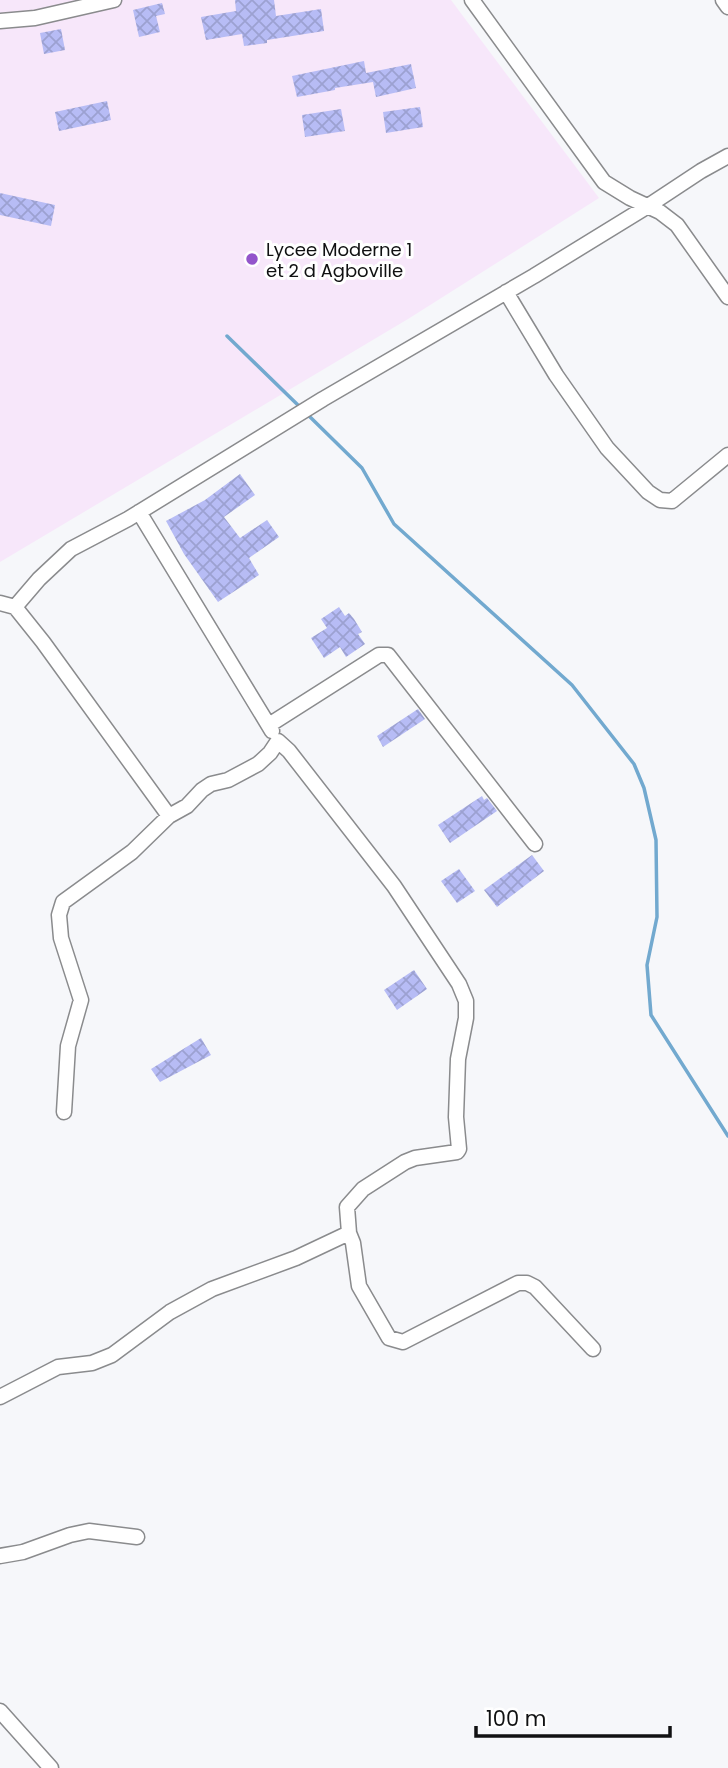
<svg xmlns="http://www.w3.org/2000/svg" width="728" height="1768" font-family="Poppins,sans-serif">
<style>
.education{fill:#f7e7fa}
.lines{fill:none;stroke-linecap:round;stroke-linejoin:round}
.stream{stroke:#72a9cf;stroke-width:3.5}
.building{fill:url(#building-cross-hatch)}
.street-casing{stroke:#8a8b8d;stroke-width:17}
.street{stroke:#fff;stroke-width:14}
.poi-dot{fill:#9355cb;stroke:#fff;stroke-width:2.5}
.labels{text-anchor:middle;dominant-baseline:central;stroke-width:6;stroke-linejoin:round;paint-order:stroke}
.poi-label{font-size:18px;fill:#101112;stroke:#fff;text-anchor:start}
</style>
<defs>
<pattern id="building-cross-hatch" width="8" height="8" patternUnits="userSpaceOnUse" patternTransform="scale(1.75)"><rect width="8" height="8" fill="#b7bcf5"/><path d="M0 0l8 8M0 8l8-8" fill="none" stroke="#9ca1d1"/></pattern>
</defs>
<rect width="100%" height="100%" fill="#f6f7fa"/>
<path class="education" d="M0,0H451L599,198L408,319L0,562Z"/>
<g class="lines">
<path class="stream" d="M227,336L301,408
M306,413L362,468L394,524L572,685L634,764L644,788L656,840L657,917L647,965L651,1015L728,1136"/>
</g>
<path class="building" d="M235,0H274L276,16L321,9L324,31L267,40V43L244,46L242,34L206,40L201,17L236,11Z
M162,3L165,14L156,16L160,32L139,37L133,10Z
M61,29L65,50L44,54L40,33Z
M364,61L366,73L411,64L416,88L376,97L373,82L335,88V90L297,97L292,76Z
M107,101L111,120L59,131L55,112Z
M420,107L423,127L386,133L383,112Z
M341,109L345,131L305,137L302,115Z
M0,193L55,205L51,226L0,215Z
M240,474L255,495L224,517L240,538L267,520L279,537L249,558L259,575L218,602L184,554L166,521L205,500Z
M339,607L345,616L349,613L354,619L362,632L358,634L365,644L346,657L340,647L324,658L311,638L327,628L321,619Z
M418,709L425,719L383,747L377,736Z
M482,796L484,800L487,798L497,811L450,843L438,825Z
M532,855L544,871L497,907L484,890Z
M459,869L475,891L457,903L441,881Z
M414,970L427,989L397,1010L384,990Z
M201,1038L211,1055L160,1082L151,1069Z"/>
<g class="lines">
<defs>
<path id="street" d="M472,0L604,182L630,198L660,212L677,225L728,297
M723,0L728,7
M0,21L35,18L114,0
M506,292L556,375L607,448L648,492L660,500L672,501L728,455
M139,512L272,731
M0,603L15,607L43,642L169,816
M15,607L39,579L71,549L128,519L323,399L534,276L648,206L701,171L728,156
M269,725L379,655H388L535,844
M349,1233L353,1243L359,1286L389,1338L403,1342L518,1283H527L535,1287L593,1349
M0,1397L58,1367L92,1363L112,1355L170,1312L212,1289L296,1258L349,1233L347,1207L363,1189L405,1162L415,1158L457,1152L459,1149L456,1117L458,1059L466,1018V1001L459,984L394,886L289,751L278,741L270,753L258,764L228,780L211,784L202,790L187,806L169,816L132,852L63,902L59,915L61,938L81,1000L68,1046L64,1112
M0,1556L23,1552L70,1535L89,1531L137,1537
M0,1711L51,1768"/>
</defs>
<use href="#street" class="street-casing"/>
<use href="#street" class="street"/>
</g>
<circle class="poi-dot" cx="252" cy="259" r="7"/>
<g class="labels">
<g class="poi-label">
<text x="266" y="249">Lycee Moderne 1<tspan x="266" dy="21">et 2 d Agboville</tspan></text>
</g>
</g>
<path d="M476 1726v10h194v-10" fill="none" stroke="#101112" stroke-width="3.5"/>
<text x="486" y="1726" font-size="21" fill="#101112" stroke="#ffffff" stroke-width="5" paint-order="stroke">100 m</text>
</svg>
